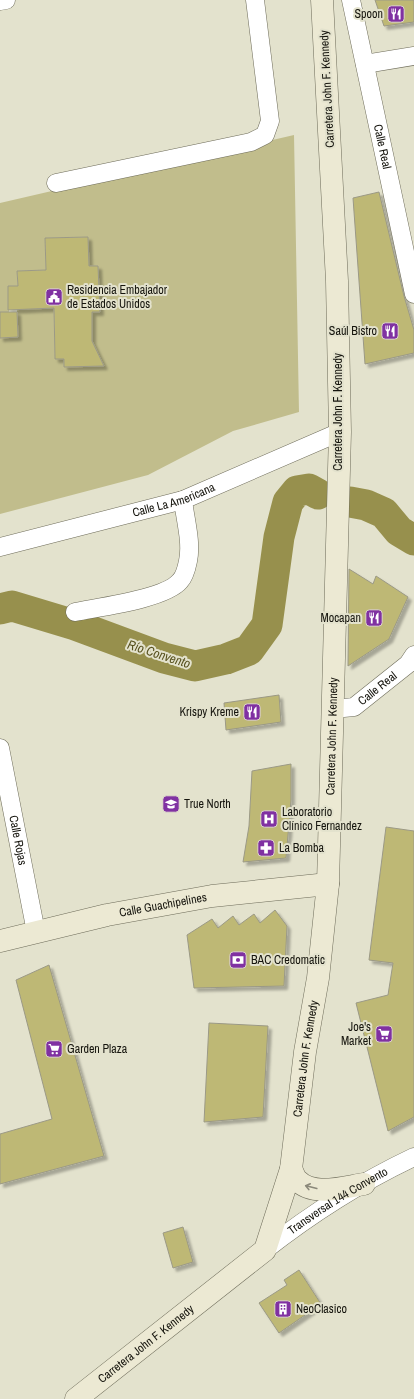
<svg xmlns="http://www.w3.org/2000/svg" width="414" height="1399" font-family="'Archivo Narrow',sans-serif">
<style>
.green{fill:#c1bd8c}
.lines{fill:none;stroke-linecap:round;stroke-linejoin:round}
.river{stroke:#97904d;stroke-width:31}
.building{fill:#beb874;stroke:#9b9986;filter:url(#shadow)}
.street-casing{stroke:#6e6c5a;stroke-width:19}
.secondary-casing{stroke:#6e6c5a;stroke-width:23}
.street{stroke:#fff;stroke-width:18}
.secondary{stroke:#ece9d3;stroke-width:22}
.oneway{stroke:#8b897a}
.labels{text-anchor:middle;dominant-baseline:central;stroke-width:4;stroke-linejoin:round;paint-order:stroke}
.poi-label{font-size:12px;fill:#15140d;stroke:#e3e2cd;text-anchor:start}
.street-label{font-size:12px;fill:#15140d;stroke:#e3e2cd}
.water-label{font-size:13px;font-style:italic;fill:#57511e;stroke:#e3e2cd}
</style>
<defs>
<filter id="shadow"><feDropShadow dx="3.5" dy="3.5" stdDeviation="1" flood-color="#0004"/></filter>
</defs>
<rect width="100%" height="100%" fill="#e3e2cd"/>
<path class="green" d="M294,135L299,412L233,431L148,475L0,514V338L18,337L17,309L54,308L55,359H64V367L104,366L92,341V312H100L98,266H89L88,237L45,238L46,270L17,271L18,286H8L9,312H0V203Z"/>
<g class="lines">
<path class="river" d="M350,502L366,505L384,513L399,531L414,540
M0,609L12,606L75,625L164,658L195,666L226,659L249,650L267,625L279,537L288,502L297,491L309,489L318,494"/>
</g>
<path class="building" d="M375,0H414V22L384,26Z
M379,192L404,296L414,330V353L365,364L353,198Z
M88,237L89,266H98L100,312H92V341L104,366L64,367V359H55L54,308L8,310V286H18L17,271L46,270L45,238Z
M0,312H17L18,337L0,338Z
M349,569L373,584L376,576L408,597L389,639L348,666Z
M279,695L281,722L226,730L224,703Z
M291,764V800L286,858L243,862L249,826L252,771Z
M386,827L414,831V1117L388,1131L356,1003L388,995L393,963L369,960Z
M275,910L287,926L284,986L194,988L187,935L212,919L218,928L233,916L239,925L254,914L260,923Z
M49,965L104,1156L0,1184V1134L52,1119L16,980Z
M209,1023L268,1026L263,1117L204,1122Z
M183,1227L193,1262L173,1268L163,1233Z
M299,1270L321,1304L279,1333L259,1303L287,1285L284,1280Z"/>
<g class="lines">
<defs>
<g id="street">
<path id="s1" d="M351,0L414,294"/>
<path d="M0,1L6,0"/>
<path d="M365,64L414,56"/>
<path d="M56,183L251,142L265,135L270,121L255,0"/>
<path id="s2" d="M0,547L183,500L340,432"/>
<path d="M75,612C99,607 165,599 180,581C184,577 187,566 188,561C192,542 185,519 183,500"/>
<path id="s3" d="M333,709L354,707L408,664L414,655"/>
<path id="s4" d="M0,748L36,932"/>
<path id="s5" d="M265,1250C311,1214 361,1182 414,1157"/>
</g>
<g id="secondary">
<path id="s6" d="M0,941L107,915L212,896L328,884"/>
<path d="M291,1169C293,1172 294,1177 297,1180C313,1197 344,1187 364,1184"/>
<path id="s7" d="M76,1399L265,1250L291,1169L305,1052L318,978L328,884L340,432L337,281L322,0"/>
</g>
</defs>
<use href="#street" class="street-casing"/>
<use href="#secondary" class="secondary-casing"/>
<use href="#street" class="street"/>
<use href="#secondary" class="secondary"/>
</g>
<defs><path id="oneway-shaft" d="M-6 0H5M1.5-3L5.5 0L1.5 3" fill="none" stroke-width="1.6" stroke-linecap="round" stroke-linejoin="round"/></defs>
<use class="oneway" href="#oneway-shaft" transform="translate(311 1187) rotate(-166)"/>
<defs>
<symbol id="restaurant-square" viewBox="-11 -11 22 22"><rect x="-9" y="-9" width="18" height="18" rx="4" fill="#8031a2" stroke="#e3e2cd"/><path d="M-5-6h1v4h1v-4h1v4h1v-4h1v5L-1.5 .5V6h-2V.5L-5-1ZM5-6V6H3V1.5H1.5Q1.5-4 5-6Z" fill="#fff"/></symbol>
<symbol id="civic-square" viewBox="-11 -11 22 22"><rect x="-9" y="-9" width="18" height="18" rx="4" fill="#8031a2" stroke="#e3e2cd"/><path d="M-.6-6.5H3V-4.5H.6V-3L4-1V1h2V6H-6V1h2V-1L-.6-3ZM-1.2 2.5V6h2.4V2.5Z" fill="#fff"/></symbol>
<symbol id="school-square" viewBox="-11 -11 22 22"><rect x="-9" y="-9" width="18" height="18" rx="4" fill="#8031a2" stroke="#e3e2cd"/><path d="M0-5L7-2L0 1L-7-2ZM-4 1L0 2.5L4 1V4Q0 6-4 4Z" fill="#fff"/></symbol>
<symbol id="hospital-square" viewBox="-11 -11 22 22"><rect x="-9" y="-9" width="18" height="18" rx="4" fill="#8031a2" stroke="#e3e2cd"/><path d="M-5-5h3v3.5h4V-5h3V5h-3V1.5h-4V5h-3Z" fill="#fff"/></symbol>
<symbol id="pharmacy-square" viewBox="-11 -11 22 22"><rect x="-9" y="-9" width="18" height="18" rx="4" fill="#8031a2" stroke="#e3e2cd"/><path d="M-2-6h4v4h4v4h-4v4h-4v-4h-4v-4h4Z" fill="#fff"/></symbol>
<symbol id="bank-square" viewBox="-11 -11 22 22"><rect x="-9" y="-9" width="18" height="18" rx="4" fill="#8031a2" stroke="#e3e2cd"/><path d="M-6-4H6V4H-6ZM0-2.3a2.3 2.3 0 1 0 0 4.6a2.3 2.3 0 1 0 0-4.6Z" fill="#fff"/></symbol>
<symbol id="supermarket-square" viewBox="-11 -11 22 22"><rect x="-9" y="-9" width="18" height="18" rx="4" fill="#8031a2" stroke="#e3e2cd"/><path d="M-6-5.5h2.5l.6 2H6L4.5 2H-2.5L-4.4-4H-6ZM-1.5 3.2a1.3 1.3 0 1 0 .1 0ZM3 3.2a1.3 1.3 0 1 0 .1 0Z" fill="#fff"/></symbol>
<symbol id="building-square" viewBox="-11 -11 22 22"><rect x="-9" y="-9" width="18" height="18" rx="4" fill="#8031a2" stroke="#e3e2cd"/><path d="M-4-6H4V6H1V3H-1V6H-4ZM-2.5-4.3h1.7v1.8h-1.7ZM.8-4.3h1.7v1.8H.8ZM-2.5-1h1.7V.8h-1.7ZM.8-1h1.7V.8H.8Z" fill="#fff"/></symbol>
</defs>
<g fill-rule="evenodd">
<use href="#restaurant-square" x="386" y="4" width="20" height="20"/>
<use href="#civic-square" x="44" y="287" width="20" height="20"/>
<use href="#restaurant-square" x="380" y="321" width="20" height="20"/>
<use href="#restaurant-square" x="364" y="608" width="20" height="20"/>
<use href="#restaurant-square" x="242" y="702" width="20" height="20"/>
<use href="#school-square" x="161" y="794" width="20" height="20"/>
<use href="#hospital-square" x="259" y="809" width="20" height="20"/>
<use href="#pharmacy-square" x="256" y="838" width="20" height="20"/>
<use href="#bank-square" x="228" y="950" width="20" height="20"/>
<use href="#supermarket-square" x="374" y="1024" width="20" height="20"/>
<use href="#supermarket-square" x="44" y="1039" width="20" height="20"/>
<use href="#building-square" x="273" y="1299" width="20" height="20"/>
</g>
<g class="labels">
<g class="poi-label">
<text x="383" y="14" text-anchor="end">Spoon</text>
<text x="67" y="290">Residencia Embajador<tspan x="67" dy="14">de Estados Unidos</tspan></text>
<text x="377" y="331" text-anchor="end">Saúl Bistro</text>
<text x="361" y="618" text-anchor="end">Mocapan</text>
<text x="239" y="712" text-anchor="end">Krispy Kreme</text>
<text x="184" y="804">True North</text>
<text x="282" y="812">Laboratorio<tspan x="282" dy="14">Clínico Fernandez</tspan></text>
<text x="279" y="848">La Bomba</text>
<text x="251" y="960">BAC Credomatic</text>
<text x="371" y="1027" text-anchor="end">Joe's<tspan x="371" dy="14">Market</tspan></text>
<text x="67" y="1049">Garden Plaza</text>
<text x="296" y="1309">NeoClasico</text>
</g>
<g class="street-label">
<text transform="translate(327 89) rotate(-93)">Carretera John F. Kennedy</text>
<text stroke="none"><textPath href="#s1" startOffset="150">Calle Real</textPath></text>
<text transform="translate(338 412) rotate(-90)">Carretera John F. Kennedy</text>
<text stroke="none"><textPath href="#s2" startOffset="180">Calle La Americana</textPath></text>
<text stroke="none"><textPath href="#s3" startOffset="51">Calle Real</textPath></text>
<text stroke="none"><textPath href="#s7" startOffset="761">Carretera John F. Kennedy</textPath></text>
<text stroke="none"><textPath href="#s4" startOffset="94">Calle Rojas</textPath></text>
<text stroke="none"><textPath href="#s6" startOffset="167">Calle Guachipelines</textPath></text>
<text stroke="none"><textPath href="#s7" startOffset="437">Carretera John F. Kennedy</textPath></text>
<text stroke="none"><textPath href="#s5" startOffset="88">Transversal 144 Convento</textPath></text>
<text stroke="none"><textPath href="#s7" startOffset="89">Carretera John F. Kennedy</textPath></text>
</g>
<g class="water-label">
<text transform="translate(159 654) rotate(18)">Río Convento</text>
</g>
</g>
</svg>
